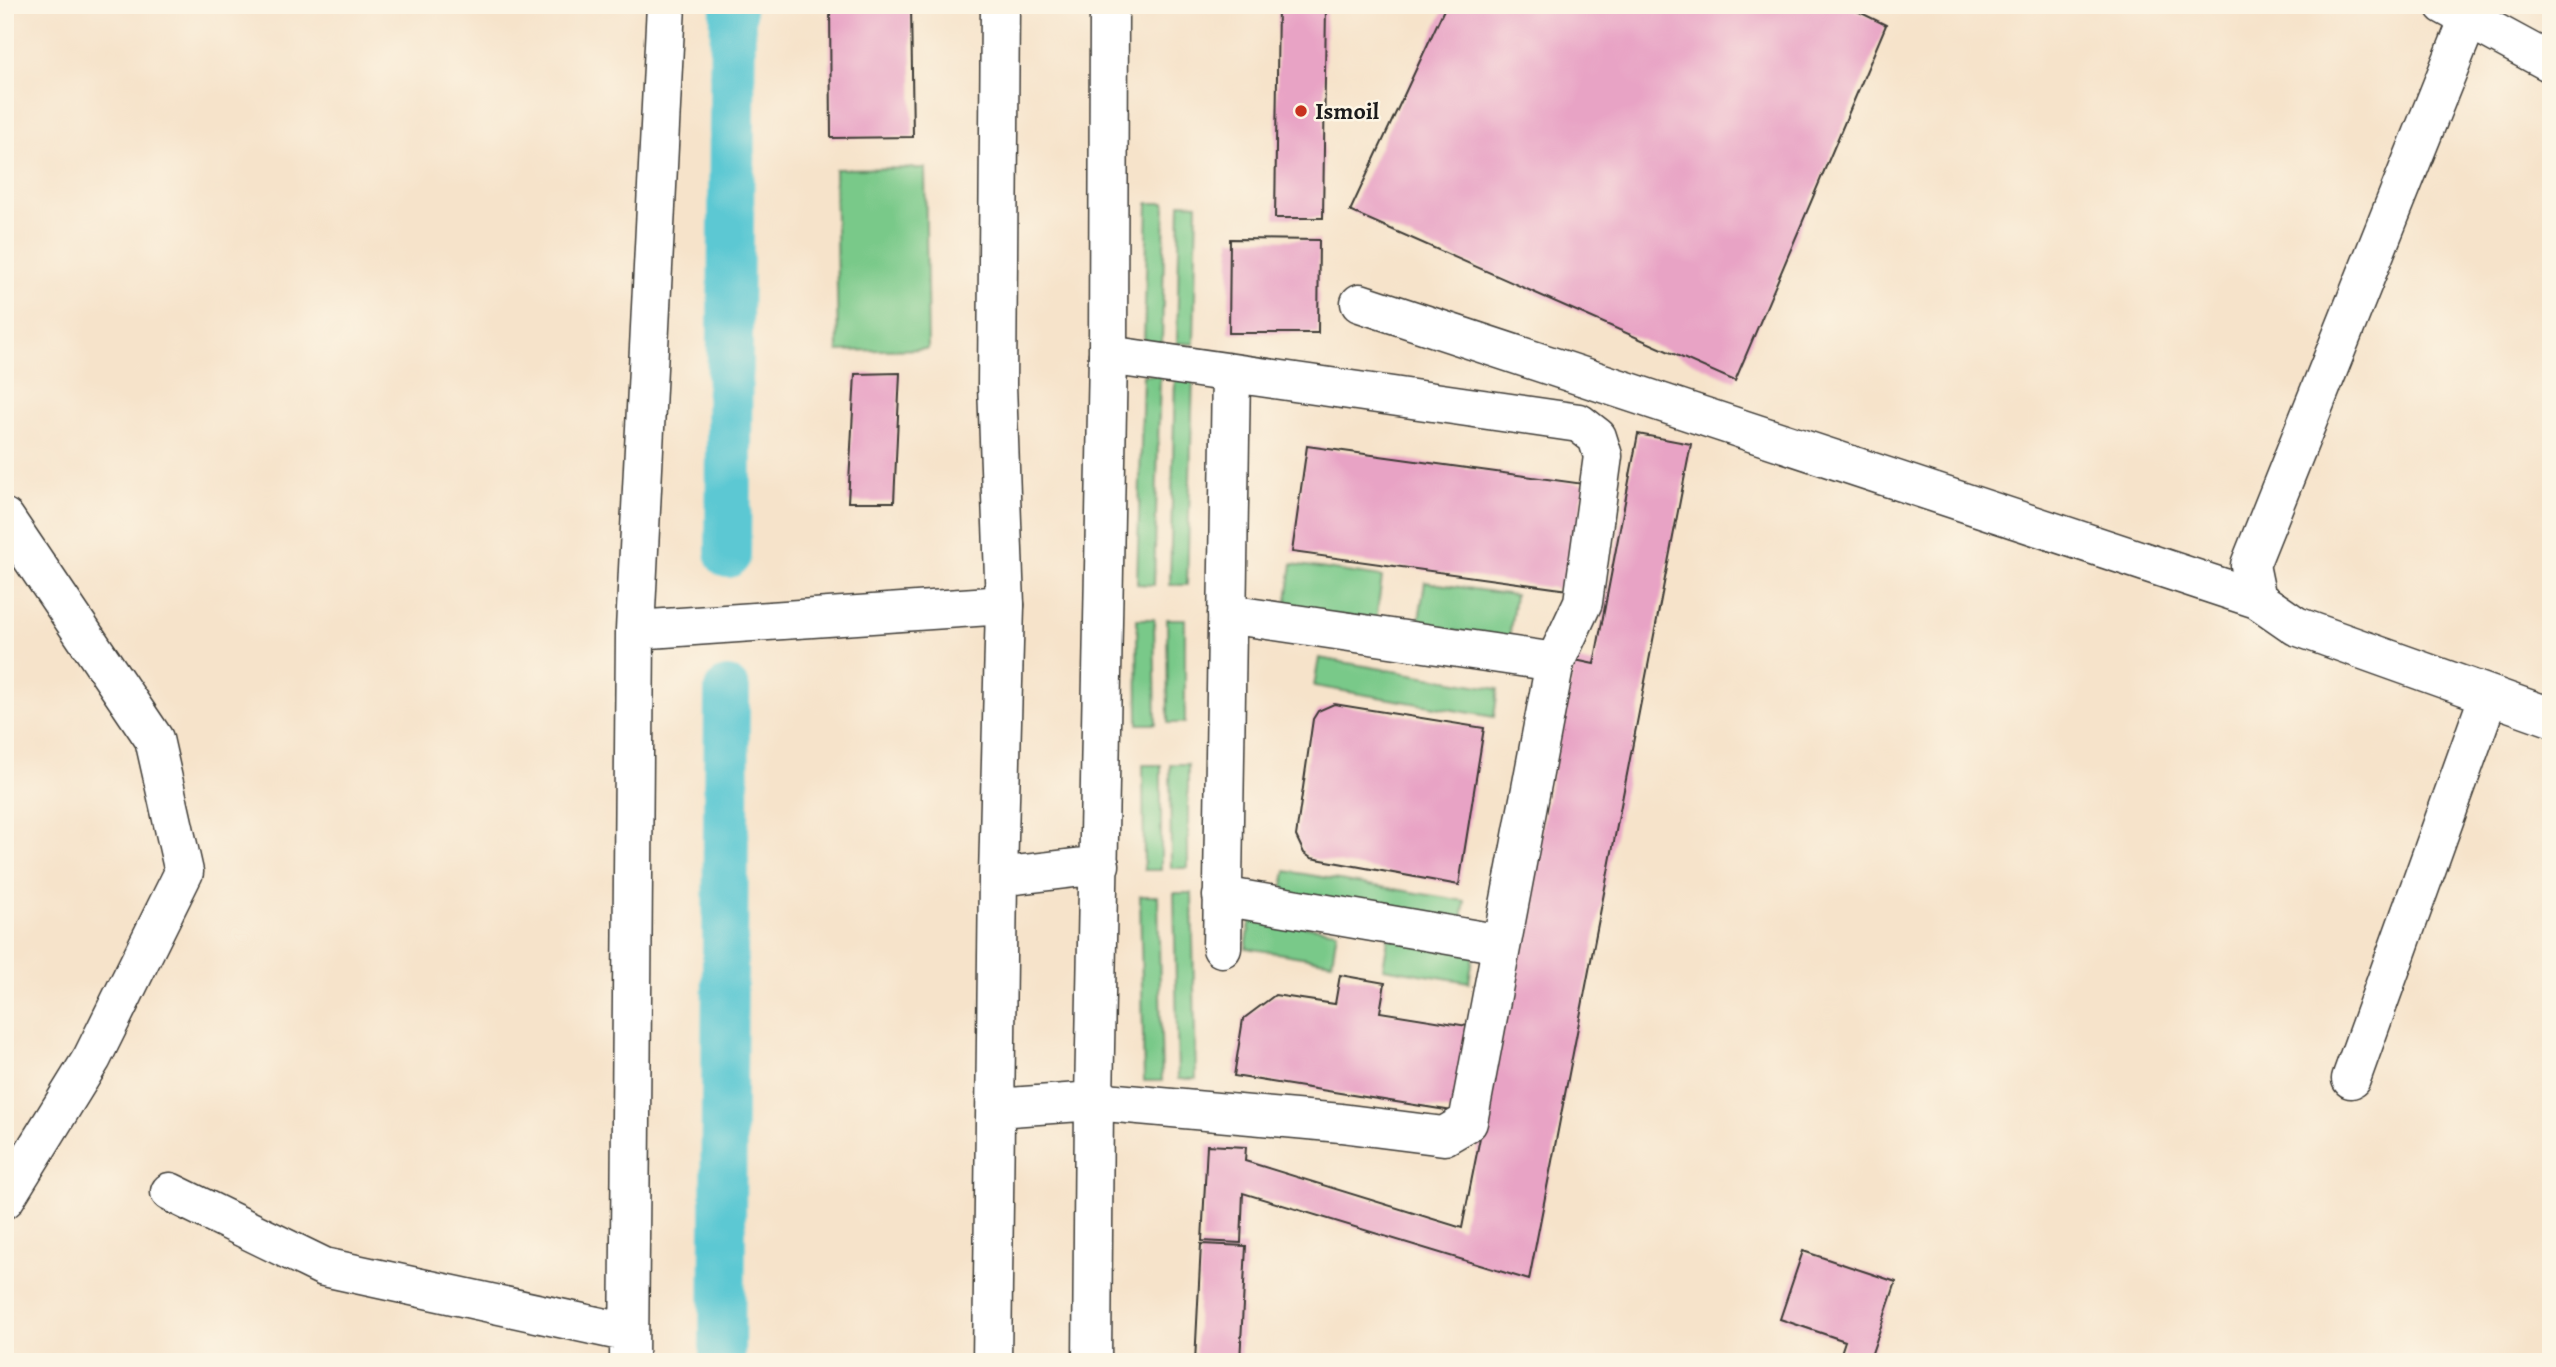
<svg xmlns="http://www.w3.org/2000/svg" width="2556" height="1367" font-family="Alegreya,serif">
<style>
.green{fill:#79c989;stroke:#4a7252;stroke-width:2}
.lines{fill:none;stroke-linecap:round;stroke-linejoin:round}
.canal{stroke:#5cc8d3;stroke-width:46}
.building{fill:#e8a3c5}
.minor-casing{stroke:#3d3a36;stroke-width:41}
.major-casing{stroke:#3d3a36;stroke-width:41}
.minor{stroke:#fff;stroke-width:38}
.major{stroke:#fff;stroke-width:38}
.poi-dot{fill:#c8321e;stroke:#fcf5e5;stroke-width:2.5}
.labels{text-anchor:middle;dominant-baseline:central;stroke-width:5;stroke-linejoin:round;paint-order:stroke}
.poi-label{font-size:24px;font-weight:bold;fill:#1c1c1c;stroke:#fcf5e5;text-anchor:start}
</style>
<rect width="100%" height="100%" fill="#fcf5e5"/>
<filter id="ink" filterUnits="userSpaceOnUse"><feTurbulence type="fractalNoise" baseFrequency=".0143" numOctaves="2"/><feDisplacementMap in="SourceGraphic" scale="14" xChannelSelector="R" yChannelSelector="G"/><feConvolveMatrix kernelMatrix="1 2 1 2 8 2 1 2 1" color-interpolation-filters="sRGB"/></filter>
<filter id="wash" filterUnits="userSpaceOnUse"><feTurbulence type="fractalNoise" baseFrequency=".00686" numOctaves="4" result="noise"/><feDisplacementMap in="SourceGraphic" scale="28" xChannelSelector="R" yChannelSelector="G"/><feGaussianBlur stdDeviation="1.57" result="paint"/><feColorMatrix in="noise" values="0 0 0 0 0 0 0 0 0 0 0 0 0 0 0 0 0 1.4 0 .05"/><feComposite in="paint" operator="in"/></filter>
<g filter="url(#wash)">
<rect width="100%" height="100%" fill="#f6e3ca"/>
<path class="green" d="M925,168L928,349L838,351L835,169Z
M1148,203H1165L1162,343H1144Z
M1180,203L1197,204L1194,344L1177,343Z
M1143,375H1160L1154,585L1137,584Z
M1175,376H1193L1187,585H1170Z
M1292,564L1382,577L1376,621L1286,607Z
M1425,582L1515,595L1509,639L1418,626Z
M1137,619H1154L1156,724H1138Z
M1167,619H1185V723H1168Z
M1319,658L1498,689L1494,717L1314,686Z
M1170,764H1188V868H1171Z
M1143,765H1161V870H1144Z
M1286,871L1465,901L1460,930L1281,899Z
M1192,893L1196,1079H1178L1174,893Z
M1140,896H1158L1162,1081H1144Z
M1251,918L1337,931L1332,962L1246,948Z
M1388,938L1474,951L1469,982L1383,968Z"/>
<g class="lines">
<path class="canal" d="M728,555L733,5
M722,1362L727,690"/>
</g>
<g id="blocks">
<path class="building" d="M830,5H911L913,137L831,138Z
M1278,5H1326L1323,218H1275Z
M1446,5H1845L1886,25L1735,381L1350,211Z
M1230,239L1319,240L1318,333H1229Z
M900,373L894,502H848L855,374Z
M1638,434L1691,444L1529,1280L1243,1193L1241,1243L1202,1241L1207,1145L1246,1147L1245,1161L1462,1228L1575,660L1594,664Z
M1307,446L1584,484L1569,590L1292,552Z
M1334,704L1484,728L1459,885L1311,858L1304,853L1296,836L1313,719L1318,711Z
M1340,975L1385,983L1380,1012L1480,1028L1465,1113L1234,1076L1243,1019L1275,995L1335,1004Z
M1201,1244L1246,1246L1240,1362H1195Z
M1803,1251L1896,1282L1869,1362H1838L1845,1341L1780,1319Z"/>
</g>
</g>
<g filter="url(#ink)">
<use href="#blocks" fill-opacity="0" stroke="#3d3a36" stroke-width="2"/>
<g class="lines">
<defs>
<path id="minor" d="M2444,5L2551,63
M2469,18L2250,565L2257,599L2296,626L2551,717
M1360,303L2257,599
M5,518L154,739L184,872L92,1058L5,1199
M1227,614L1555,662
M635,630L1005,605
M1222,896L1501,944
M1222,948L1231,373
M2351,1079L2489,695
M1094,1101L1341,1123L1444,1136L1468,1122L1555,662L1583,602L1603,456L1597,437L1579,423L1108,355
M170,1192L324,1267L629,1333
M629,1362L635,630L666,5"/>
<path id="major" d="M998,877L1100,865
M996,1108L1094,1101
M992,1362L998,877L1005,605L997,385L1000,5
M1092,1362L1094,1101L1108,355L1109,5"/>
</defs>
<use href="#minor" class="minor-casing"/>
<use href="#major" class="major-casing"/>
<use href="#minor" class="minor"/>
<use href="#major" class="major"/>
</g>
</g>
<circle class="poi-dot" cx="1301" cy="111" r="7"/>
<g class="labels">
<g class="poi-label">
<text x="1315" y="111">Ismoil</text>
</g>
</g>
<rect width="2556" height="1367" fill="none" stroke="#fcf5e5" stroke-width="28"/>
</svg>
